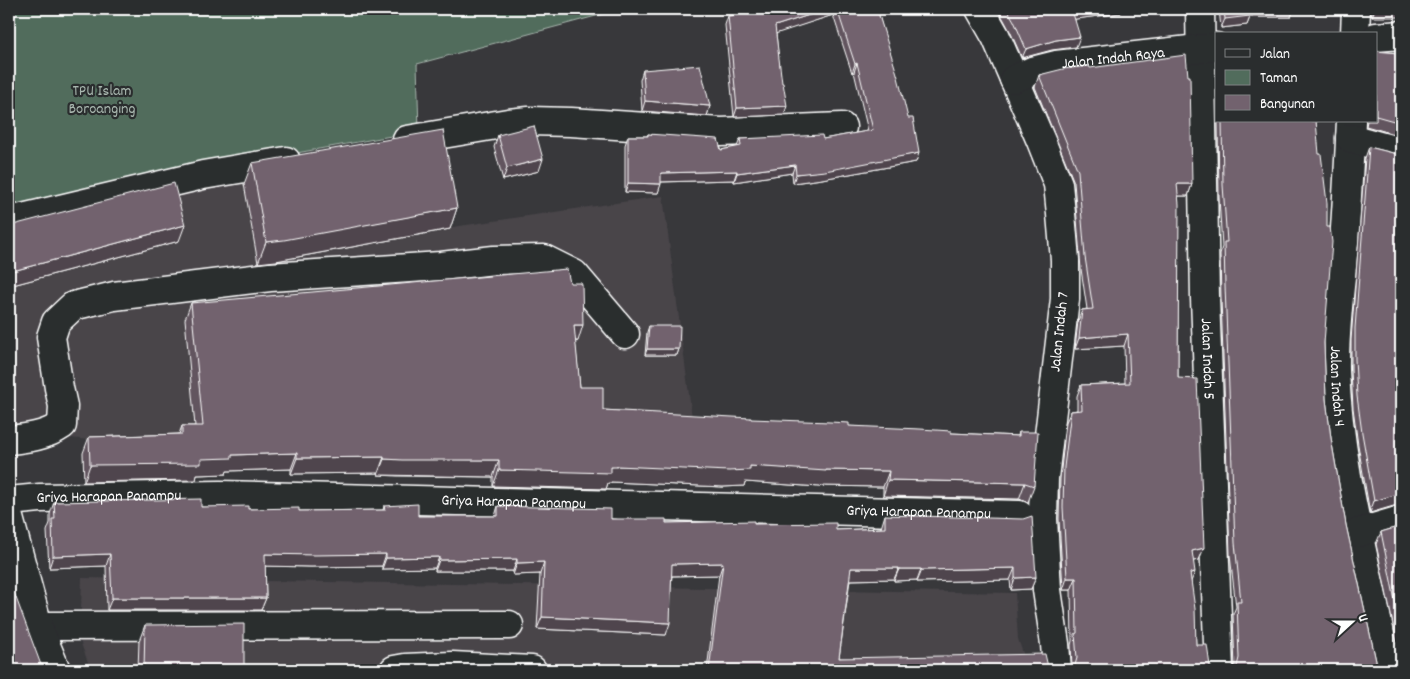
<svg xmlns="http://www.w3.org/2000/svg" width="1410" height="679" font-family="Dekko,sans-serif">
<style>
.built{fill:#49454a}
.green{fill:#516c5c;stroke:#a8b6ae}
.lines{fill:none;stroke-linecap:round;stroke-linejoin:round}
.minor-casing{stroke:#fff;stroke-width:31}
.major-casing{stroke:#fff;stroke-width:31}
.minor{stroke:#2a2d2e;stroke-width:28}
.major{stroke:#2a2d2e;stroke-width:28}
.wall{fill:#62545f;stroke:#fff}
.shaded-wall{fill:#50454d;stroke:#fff}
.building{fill:#72626e;stroke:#fff}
.labels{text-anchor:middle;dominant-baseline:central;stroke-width:4.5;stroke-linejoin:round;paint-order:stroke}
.street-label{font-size:16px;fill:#fff;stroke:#2a2d2e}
.park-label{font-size:16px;fill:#a8b6ae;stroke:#2a2d2e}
</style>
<rect width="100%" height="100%" fill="#38383b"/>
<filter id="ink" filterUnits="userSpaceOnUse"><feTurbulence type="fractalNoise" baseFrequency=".02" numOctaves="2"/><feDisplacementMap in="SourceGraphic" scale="10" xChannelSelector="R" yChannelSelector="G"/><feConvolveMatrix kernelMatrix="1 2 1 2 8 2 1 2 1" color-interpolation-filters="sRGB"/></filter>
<g filter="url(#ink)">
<path class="built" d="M425,151L446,228L663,196L694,433L121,443L9,432V230L221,181Z
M82,578L1015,593L1018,639L1029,670H91L80,641Z"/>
<path class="green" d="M9,9H622L417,64L419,131L163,177L9,227Z"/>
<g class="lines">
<defs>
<g id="minor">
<path d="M980,9L996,37L1041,141L1058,184L1061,214L1065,260V299L1044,478L1043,519L1047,590L1055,644L1057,670"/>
<path id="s1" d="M1200,9L1205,298L1219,670"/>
<path d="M1355,34L1356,9"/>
<path d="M1376,37L1401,35"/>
<path id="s2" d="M1014,79L1032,71L1056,65L1216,47"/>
<path id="s3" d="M1351,121C1349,162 1347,202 1344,243C1341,285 1334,328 1335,371C1339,473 1369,571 1387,670"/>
<path d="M1350,138L1401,152"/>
<path d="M407,140L508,123L529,121L571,122L721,132L842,127"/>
<path d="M9,221L203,175L286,161"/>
<path d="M9,440C28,438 46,436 62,425L63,406L59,388L51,337L56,322L73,306L114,296L270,277L441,266L494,260L544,259L574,274L625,334"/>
<path id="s4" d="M9,501L40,498L220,495L1019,515"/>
<path d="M1357,533L1401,520"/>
<path d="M38,626L509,625"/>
<path d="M394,670L405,668L452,666L532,670"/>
</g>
<path id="major" d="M9,518L38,626L56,670"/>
</defs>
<use href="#minor" class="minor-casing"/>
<use href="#major" class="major-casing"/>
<use href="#minor" class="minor"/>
<use href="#major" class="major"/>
</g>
<path class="wall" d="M737,9H883L878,11L916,162L822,179L793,183L792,173L734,182V180L661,182L658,193L625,192V145L628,136H647L648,134L721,150L737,147L740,139H823L868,131L854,72L852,73L833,15L776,33L784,115L734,117L725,25L728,16L739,15Z
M998,9H1122L1121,13L1075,19L1076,47L1052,50L1022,58L1010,31Z
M1219,9H1294L1291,17H1250L1247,25L1221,28Z
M1372,9H1401L1372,17Z
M1399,47H1401V136L1366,126L1367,121H1376V51L1397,53Z
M1090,68L1192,184L1188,196H1178V378L1199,560L1193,561L1191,582L1196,645L1210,666L1072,668L1071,645L1072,641L1071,590H1063L1059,519L1060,479L1066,422L1071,411L1077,410V396L1081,385L1125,383L1124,346L1075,349L1078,321L1082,310L1087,309L1081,269L1074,182L1035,87L1039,75Z
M643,70L710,106L707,116L642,111L640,80Z
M1218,121H1316L1326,399L1331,438L1346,525L1376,661L1379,668H1235L1233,614L1236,607L1230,555L1221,298L1220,254L1222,247L1219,197Z
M498,135L539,171L503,180L494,147Z
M1369,147L1401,155V505H1397L1370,513L1358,445L1353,408L1351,370V340L1365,158Z
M252,163L457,208L450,229L276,261L258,263L244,184Z
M9,226L179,241L9,286Z
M191,303L578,341H575L580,387L603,410L951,433L1018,436L1019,432L1034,486L1028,502L1019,499L883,496V487L820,486V487L745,482L744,486L723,487L611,482V483H608L606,489L493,486V477L397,476L378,475V473L291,474V469L227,471L226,474L197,475L196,480L84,482L83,453L89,437L179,434L182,426H195L185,319Z
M649,326L679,349L677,355H645L647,332Z
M54,502L201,507L299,511L383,510L384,506L418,516H495L498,506L611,519L666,523L754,524L836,530L881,528L885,515L1036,577L1031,589L1011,590L1010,580L917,582V580L894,581V579L850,580L839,658L1048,667L1052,670H707L719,575L672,576L666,635L537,629L540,574L513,575V571H435V568L382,569V566L311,567L265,566L266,598L261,610H107L106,566L49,568L47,531L50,523V514Z
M1401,526V662L1376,544L1381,532Z
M145,625L244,670H138L139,641Z"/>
<path class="shaded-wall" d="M828,9H835L833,15L772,35L775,26Z
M1083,9H1122L1121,13L1069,20L1072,10Z
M1250,9H1294L1291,17H1250L1247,25L1221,28L1225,19Z
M1375,9H1401V17H1372Z
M1080,37L1076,47L1052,50L1022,58L1026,49L1056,40Z
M857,63L854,72L852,73L855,64Z
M645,101L710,106L707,116L642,111Z
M787,106L784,115L734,117L737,108Z
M919,153L916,162L822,179L793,183L796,174Z
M543,159L539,171L503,180L507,168Z
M795,165L792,173L734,182L737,173Z
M737,171L734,180L658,182L661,173Z
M628,183L661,184L658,193L625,192Z
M1177,184H1192L1188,196H1172Z
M457,208L450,229L276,261L258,263L266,242Z
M185,225L179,241L9,286V272Z
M574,325H583L578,341H568Z
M1128,334L1124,346L1075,349L1079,338Z
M647,349H679L677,355H645Z
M297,453L291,469L227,471L226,474L197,475L196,480L84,482L90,465L232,455Z
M384,457L378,473L291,474L297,458Z
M384,459L499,460L493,477L378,475Z
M617,466H750L826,470L889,471L883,487L820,486V487L745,482L744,486L723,487L611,482V483H608L606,489L493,486L499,470L611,467Z
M888,480L1025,483L1019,499L883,496Z
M1401,493V505H1397L1370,513L1374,501Z
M1204,548L1199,560L1188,562L1192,551Z
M110,554L106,566L49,568L53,556Z
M265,554H386L382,566L311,567L260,566Z
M439,557L435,568L382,569L386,558Z
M517,559L513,571H435L439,560Z
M544,562L540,574L513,575L517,563Z
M723,563L719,575L668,576L672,564Z
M851,568H899L894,579L847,580Z
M1015,568L1010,580L917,582L922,570Z
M899,569H921L917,580L894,581Z
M1195,572L1190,584V573Z
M1036,577L1031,589L1011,590L1015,578Z
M1067,578H1076L1071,590H1063Z
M112,598H266L261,610H107Z
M542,617L670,623L666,635L537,629Z
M41,665L39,670H27Z"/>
<path class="building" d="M743,9H828L775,26L782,83H783L787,106L737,108L728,16L744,14Z
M837,9H877L898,77L908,118H913L919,153L825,171L796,174L795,165L737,173V171L661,173V184L628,183V136H648V134L718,139L721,150L741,146L740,139L822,135L823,139L873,130L857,63L855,64Z
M1007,9H1083L1072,10L1080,37L1056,40L1026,49L1014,21Z
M1224,9H1251L1250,16L1225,19Z
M1399,47H1401V123L1376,116V51L1398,53Z
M1186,55L1188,76H1190L1192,184H1177L1179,204L1178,378L1197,379L1204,548L1192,551L1195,572L1190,573L1195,609L1196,645H1207L1210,666L1214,670H1071L1075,665L1077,658L1075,634L1077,633L1076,578H1067L1063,507L1064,467L1071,411L1082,410L1081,385L1130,383L1128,334L1079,338L1082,310L1093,309L1085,257L1078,171L1039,75L1063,69L1089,66L1090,68Z
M700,65L710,106L645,101L643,70Z
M1222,121H1316L1319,154H1321L1327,203V227H1330L1332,242L1324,343L1326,399L1331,438L1346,525L1376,661L1379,668L1382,670H1233L1237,666L1239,658L1237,602H1241L1235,543L1225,286L1224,242H1227L1223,185Z
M534,126L543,159L507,168L498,135Z
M443,130L457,208L284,240L266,242L252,163Z
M1369,147L1401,155V493L1374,501L1362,433L1357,396L1355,359V328Z
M174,183L185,225L9,272V251L12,250L9,236V226Z
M567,269L570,283H581L582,285L583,325H574L580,387H603V410L751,418V419L830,422L849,423V426L920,429L951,431V433L1019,436V432H1038L1034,486L1025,483L888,480L889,471L826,470V471L750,466V470L729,471L617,466V467H611V473L499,470V460H402L384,459V457L297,458V453L232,455V458L201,459V464L90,465L89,437L182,434V426H203L191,303Z
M649,326H680L679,349H647Z
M201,499V507L248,506V509L299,508V511L385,510L384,506L418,504V516H498V506L611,509V519H666V523L754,521V524L836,523V530L885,528V515L1023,519L1032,516L1036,577L1015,578V568L922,570L921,569H899V568H851L839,658L1045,654L1048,667L1052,670H709L723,563L672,564L670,623L542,617L544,562L517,563V559L439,560V557L386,558V554L315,555L265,554L266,598H112L110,554L53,556L52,519H55L54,502Z
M1401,526V630L1381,532Z
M9,579L41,665L27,670H9Z
M244,624V670H144L145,625Z"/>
</g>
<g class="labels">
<g class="street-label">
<text stroke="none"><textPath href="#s2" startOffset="102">Jalan Indah Raya</textPath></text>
<text transform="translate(1060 332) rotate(-84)">Jalan Indah 7</text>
<text stroke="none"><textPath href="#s1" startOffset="350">Jalan Indah 5</textPath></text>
<text stroke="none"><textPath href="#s3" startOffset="266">Jalan Indah 4</textPath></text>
<text stroke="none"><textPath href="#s4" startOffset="100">Griya Harapan Panampu</textPath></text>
<text stroke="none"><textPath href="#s4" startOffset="505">Griya Harapan Panampu</textPath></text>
<text stroke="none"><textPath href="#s4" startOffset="910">Griya Harapan Panampu</textPath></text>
</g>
<g class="park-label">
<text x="102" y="91">TPU Islam<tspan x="102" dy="18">Boroanging</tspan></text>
</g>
</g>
<rect width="1410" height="679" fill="none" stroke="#2a2d2e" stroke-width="30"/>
<rect x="15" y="15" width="1380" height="649" fill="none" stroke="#fff" stroke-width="2" filter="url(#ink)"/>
<rect x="1215" y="32" width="162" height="90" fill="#2a2d2e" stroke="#7f8182"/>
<rect x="1225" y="49" width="25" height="8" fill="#2a2d2e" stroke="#7f8182"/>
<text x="1260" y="58" font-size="15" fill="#ffffff">Jalan</text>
<rect x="1225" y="70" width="25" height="15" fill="#516c5c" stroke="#7f8182"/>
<text x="1260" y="82" font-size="15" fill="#ffffff">Taman</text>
<rect x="1225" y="95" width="25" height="15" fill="#72626e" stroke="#7f8182"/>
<text x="1260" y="108" font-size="15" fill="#ffffff">Bangunan</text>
<g transform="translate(1352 622) rotate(69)" stroke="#2a2d2e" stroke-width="4" paint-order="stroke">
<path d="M0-4L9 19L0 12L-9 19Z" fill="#ffffff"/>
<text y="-8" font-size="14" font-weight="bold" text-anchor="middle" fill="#ffffff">U</text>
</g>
</svg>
